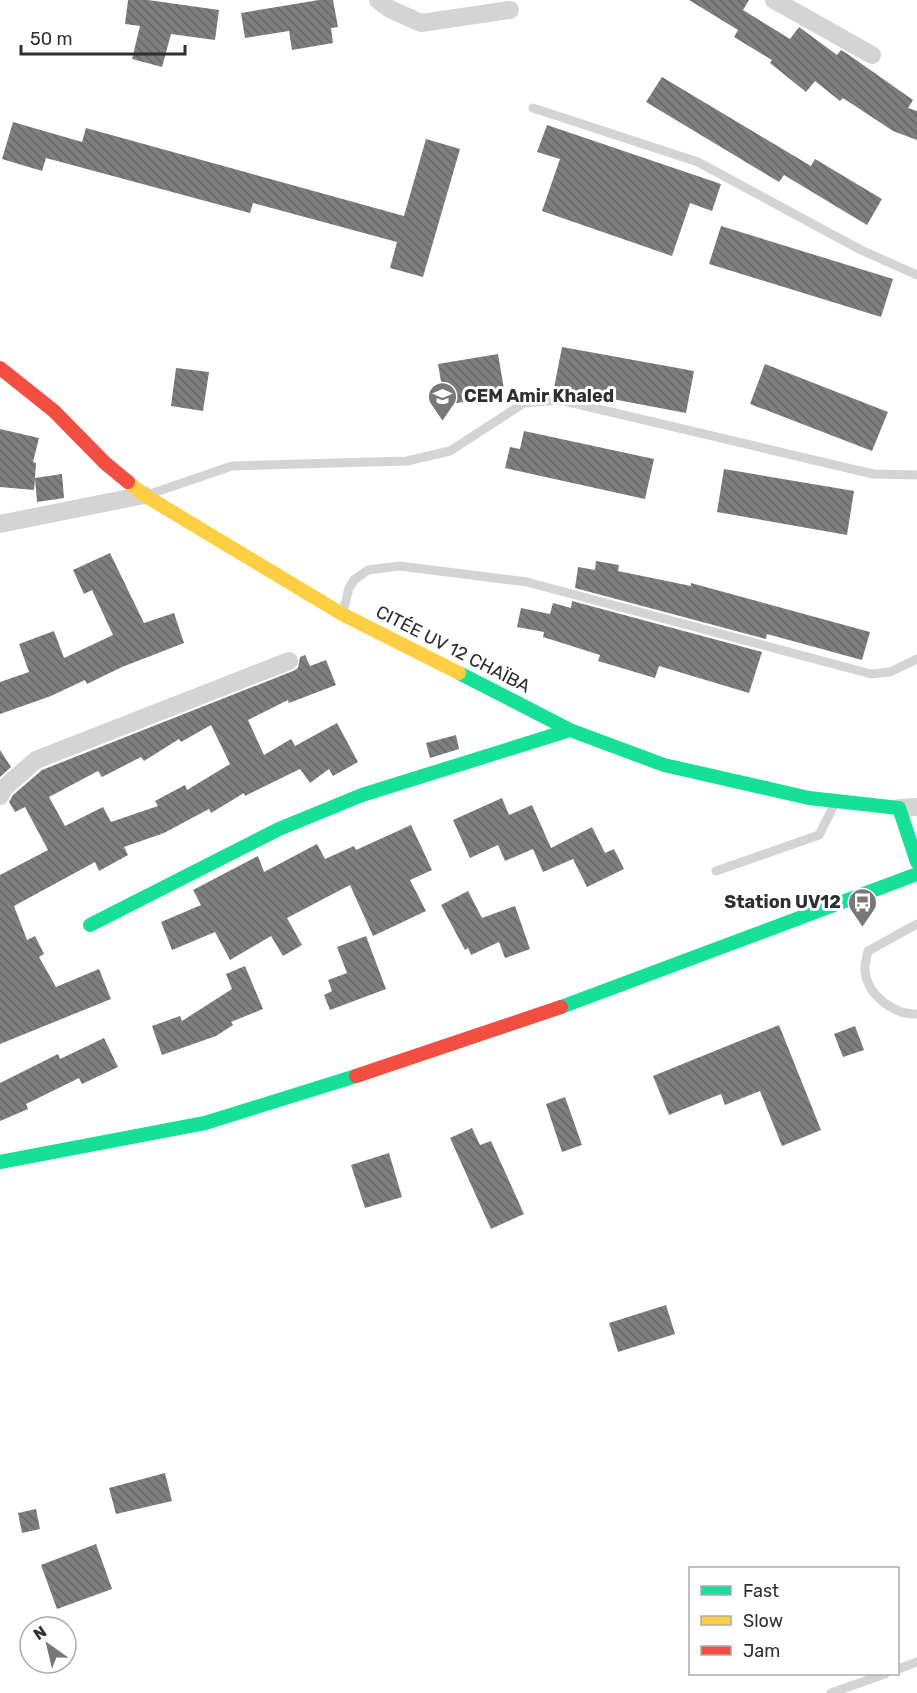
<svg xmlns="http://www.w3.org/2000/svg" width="917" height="1693" font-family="Rubik,sans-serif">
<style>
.building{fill:url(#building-back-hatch);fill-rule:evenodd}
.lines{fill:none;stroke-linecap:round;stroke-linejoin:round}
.lane{stroke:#d4d4d4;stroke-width:9}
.street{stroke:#d4d4d4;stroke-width:18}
.fast{stroke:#16e098;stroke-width:14}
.slow{stroke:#ffcf43;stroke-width:14}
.jam{stroke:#f24e42;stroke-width:14}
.labels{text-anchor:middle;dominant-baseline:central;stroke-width:6;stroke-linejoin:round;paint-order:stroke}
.poi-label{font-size:18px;font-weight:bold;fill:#2f2f2f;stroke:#fff;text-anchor:start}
.street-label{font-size:18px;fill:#2f2f2f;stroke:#fff}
</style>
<defs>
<pattern id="building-back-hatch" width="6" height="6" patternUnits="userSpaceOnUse" patternTransform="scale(1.5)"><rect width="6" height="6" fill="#7f7f7f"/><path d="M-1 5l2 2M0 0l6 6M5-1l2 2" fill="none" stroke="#686868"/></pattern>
</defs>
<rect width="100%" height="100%" fill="#fff"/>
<path class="building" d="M128,0H148L219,10L215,40L171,34L162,67L132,59L140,26L125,24Z
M319,0H333L338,27L331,28L333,43L292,50L289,31L245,38L241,13Z
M689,0H749L743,10L790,39L799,27L837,55L841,50L849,55L913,100L908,108L917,111V140L893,131L843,98L840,101L815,81L806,92L770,63L772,60L734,37L738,30Z
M662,77L811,166L815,159L882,199L867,225L784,175L779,182L646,102Z
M13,122L82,142L86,128L404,216L426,139L460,149L423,277L390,268L397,242L253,203L250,213L46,158L42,171L2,159Z
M547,125L721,184L712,211L690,203L672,256L542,211L560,159L537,152Z
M721,226L893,279L881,317L709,264Z
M562,347L694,371L686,413L554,388Z
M498,354L505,395L445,405L438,364Z
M765,364L888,412L872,451L750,404Z
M176,368L209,372L203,411L171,406Z
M0,429L39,438L33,462L36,463L35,478L62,474L64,498L37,502L35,479L34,490L0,487Z
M524,431L654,459L645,499L505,468L510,447L520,449Z
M724,469L854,491L847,535L717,512Z
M110,553L144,623L174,613L184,643L122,667L87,684L85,680L51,696L0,714V682L29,672L19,644L54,631L64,658L113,635L92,590L84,594L73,570Z
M596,561L619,565L618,571L691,586V583L870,632L862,660L767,634L766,639L575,588L578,567L595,570Z
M572,601L762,652L749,693L659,666L655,678L598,661L600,655L543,637L544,632L517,627L521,608L550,614L553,603L571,608Z
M305,655L310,666L326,660L336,685L289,703L288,700L248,720L264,755L291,739L295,746L337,723L358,762L333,776L329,769L310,783L300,769L245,796L244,793L211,813L209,809L164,833L124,847L128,855L99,871L95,862L14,906L27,940L35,936L44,954L39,957L56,987L99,969L111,999L0,1044V875L48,850L25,807L15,812L9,802L13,795L42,770L293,671L298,668L300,657ZM211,725L230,764L187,790L185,785L155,801L158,806L111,822L103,807L65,826L49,797L98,771L102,777L141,757L144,761L179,739L181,742Z
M456,735L459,749L430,758L426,743Z
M0,750L11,767L0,777Z
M502,798L509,815L532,805L551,848L592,827L605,853L614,849L624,869L587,887L573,859L543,872L533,849L505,861L498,845L470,858L453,820Z
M411,825L432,870L410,880L426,911L373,936L350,885L287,918L302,945L283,956L271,936L230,960L215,932L172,950L161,922L201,905L193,890L258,856L264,872L317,844L325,859L354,846L356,850Z
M468,891L482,918L515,906L530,949L505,958L499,942L471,955L468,948L465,950L441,905Z
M366,936L386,989L330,1010L324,995L332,991L328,980L347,973L337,947Z
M245,966L263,1009L231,1022L233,1025L216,1036L162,1055L152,1026L180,1016L182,1021L232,989L226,974Z
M779,1025L821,1130L782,1146L760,1091L725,1105L721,1094L669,1115L653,1076Z
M855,1026L864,1050L843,1057L834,1034Z
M104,1038L118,1067L82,1084L79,1078L26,1104L28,1109L0,1121V1083L58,1054L60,1059Z
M565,1097L582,1145L562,1152L546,1104Z
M472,1128L480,1145L491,1141L524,1214L491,1229L450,1138Z
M389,1153L402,1197L365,1208L351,1165Z
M666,1305L675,1334L618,1352L609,1323Z
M165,1473L172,1501L116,1514L109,1488Z
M36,1509L40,1529L22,1533L18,1513Z
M96,1544L112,1589L57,1609L41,1565Z"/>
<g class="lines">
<path class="lane" d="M533,108L698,162L861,250L917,275
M150,494L232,466L407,461L450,451L524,403L560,400L873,474L917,475
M343,612L349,588L354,580L368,570L399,566L527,582L871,674L890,672L917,659
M716,871L819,835L835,803
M917,924L868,951C867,957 864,965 865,971C867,995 894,1015 917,1014
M898,1669L917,1662
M831,1693L885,1674"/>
<path class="street" d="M378,0L390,9L421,23L510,10
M774,0L872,55
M0,524L144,495
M0,796L4,788L36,760L289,661
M899,808L917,807"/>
<path class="fast" d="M459,673L570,730L664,765L809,798L899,808L917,862
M90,925L279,829L362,795L570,730
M561,1007L917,874
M0,1162L205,1123L356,1076"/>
<path class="slow" d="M128,482L144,495L342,614L459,673"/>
<path class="jam" d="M0,368L54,411L105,463L128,482
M356,1076L561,1007"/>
</g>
<defs>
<symbol id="school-pin" viewBox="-11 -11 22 30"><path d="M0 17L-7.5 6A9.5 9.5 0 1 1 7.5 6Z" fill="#787878" stroke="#fff"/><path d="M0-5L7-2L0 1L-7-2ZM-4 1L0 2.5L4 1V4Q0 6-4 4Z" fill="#fff"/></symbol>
<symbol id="bus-pin" viewBox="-11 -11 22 30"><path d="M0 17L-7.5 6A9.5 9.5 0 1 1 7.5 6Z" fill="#787878" stroke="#fff"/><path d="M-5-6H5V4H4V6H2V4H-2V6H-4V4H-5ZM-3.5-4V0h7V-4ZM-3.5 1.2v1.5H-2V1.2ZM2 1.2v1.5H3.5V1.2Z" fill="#fff"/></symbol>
</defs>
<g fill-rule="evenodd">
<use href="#school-pin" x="426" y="380" width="33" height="45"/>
<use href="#bus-pin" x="846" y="886" width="33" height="45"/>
</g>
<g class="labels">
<g class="poi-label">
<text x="464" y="396">CEM Amir Khaled</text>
<text x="841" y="902" text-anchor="end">Station UV12</text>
</g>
<g class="street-label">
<text transform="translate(453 649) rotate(27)">CITÉE UV 12 CHAÏBA</text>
</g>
</g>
<rect x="689" y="1567" width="210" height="108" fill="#ffffff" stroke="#acacac" stroke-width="1.5"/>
<rect x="701" y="1586" width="30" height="9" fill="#16e098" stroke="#acacac" stroke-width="1.5"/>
<text x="743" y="1597" font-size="18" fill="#2f2f2f">Fast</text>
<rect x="701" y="1616" width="30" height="9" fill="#ffcf43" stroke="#acacac" stroke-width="1.5"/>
<text x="743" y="1627" font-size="18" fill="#2f2f2f">Slow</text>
<rect x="701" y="1646" width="30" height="9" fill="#f24e42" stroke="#acacac" stroke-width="1.5"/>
<text x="743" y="1657" font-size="18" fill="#2f2f2f">Jam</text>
<g transform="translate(48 1645) rotate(326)"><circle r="28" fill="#ffffff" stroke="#acacac" stroke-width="1.5"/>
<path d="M0-4.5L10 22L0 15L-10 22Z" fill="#787878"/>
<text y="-9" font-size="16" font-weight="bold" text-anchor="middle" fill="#2f2f2f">N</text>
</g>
<path d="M21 45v9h164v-9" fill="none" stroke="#2f2f2f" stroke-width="3"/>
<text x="30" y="45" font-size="18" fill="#2f2f2f" stroke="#ffffff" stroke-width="4.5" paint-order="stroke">50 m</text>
</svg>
